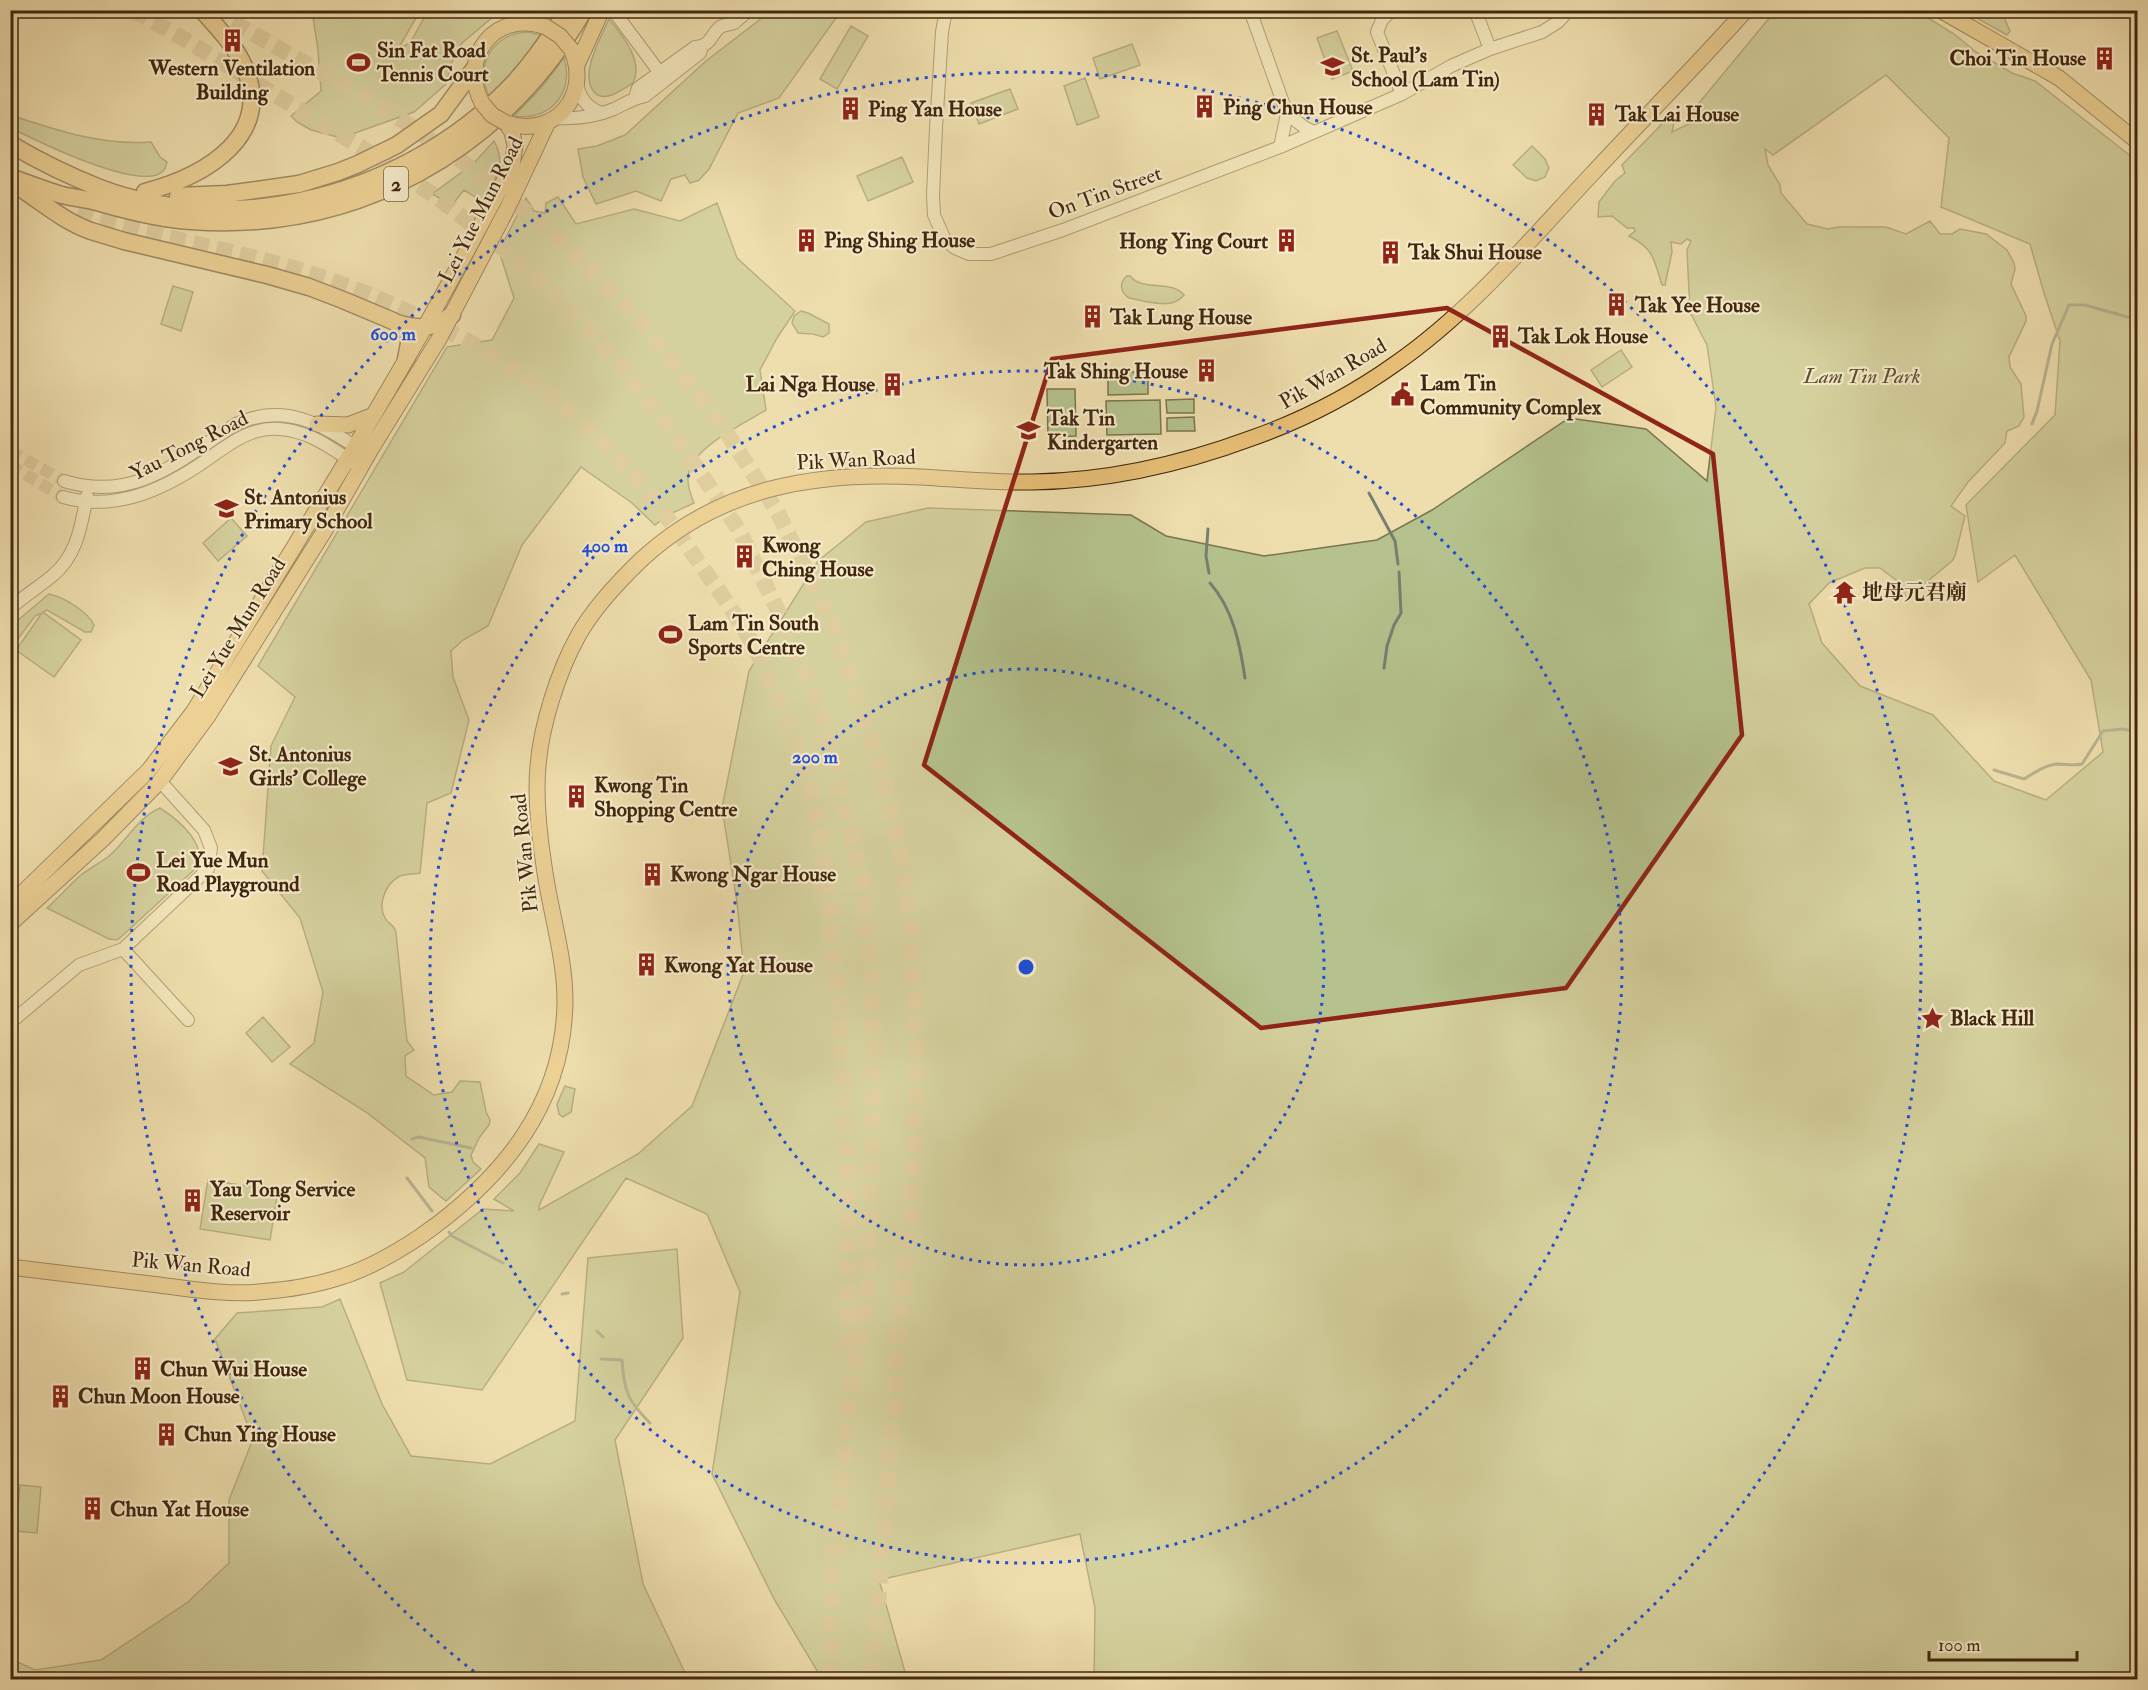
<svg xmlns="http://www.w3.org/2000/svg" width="2148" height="1690" font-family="'IM FELL Double Pica','Noto Serif TC',serif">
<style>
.green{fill:#b5c28d;stroke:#7b744e;stroke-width:1.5;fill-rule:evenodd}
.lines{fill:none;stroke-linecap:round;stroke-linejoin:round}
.stream{stroke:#787f72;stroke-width:3}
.minor-tunnel{stroke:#ccb98d;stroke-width:12;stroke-dasharray:12 6;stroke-linecap:butt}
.highway-tunnel{stroke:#ccb98d;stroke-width:16;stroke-dasharray:16 8;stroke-linecap:butt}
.minor-casing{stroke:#6c5536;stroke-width:14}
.major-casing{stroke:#41270e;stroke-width:17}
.highway-casing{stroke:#41270e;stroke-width:19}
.minor{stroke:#f5eaca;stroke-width:12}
.major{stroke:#e8bf76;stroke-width:15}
.highway{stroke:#e8bf76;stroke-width:16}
.major-bridge-casing{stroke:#41270e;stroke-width:17;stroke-linecap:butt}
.major-bridge{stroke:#e8bf76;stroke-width:15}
.marked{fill:none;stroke:#8f2418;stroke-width:4.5;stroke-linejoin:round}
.ring{fill:none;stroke:#1d4ed8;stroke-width:3;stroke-dasharray:3 6}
.labels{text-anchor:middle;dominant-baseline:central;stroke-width:4.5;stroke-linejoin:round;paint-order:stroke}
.shield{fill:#f5eaca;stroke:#776246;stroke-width:1.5}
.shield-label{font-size:20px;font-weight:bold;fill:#41270e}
.poi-label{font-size:21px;font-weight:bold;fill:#41270e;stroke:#f5eaca;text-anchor:start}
.street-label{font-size:21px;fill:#41270e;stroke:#f5eaca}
.park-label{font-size:21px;font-style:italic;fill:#5e4e2e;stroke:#f5eaca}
.centre{fill:#1d4ed8;stroke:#f5eaca;stroke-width:3}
.ring-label{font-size:18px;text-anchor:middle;font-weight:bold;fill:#1d4ed8;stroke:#f5eaca;stroke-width:4.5;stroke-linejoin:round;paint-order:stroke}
</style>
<rect width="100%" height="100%" fill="#efdead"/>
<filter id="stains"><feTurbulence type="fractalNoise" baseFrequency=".00333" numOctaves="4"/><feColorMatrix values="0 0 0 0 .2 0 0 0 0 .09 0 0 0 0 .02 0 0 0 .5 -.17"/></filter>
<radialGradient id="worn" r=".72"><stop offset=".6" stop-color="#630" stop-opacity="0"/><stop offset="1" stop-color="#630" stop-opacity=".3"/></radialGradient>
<path class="green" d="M312,11H420L398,49L410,43L428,11H500L462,43L452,62L446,84L414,112L341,138L311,130L297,122L291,116L321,91L318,50Z
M771,11H841L779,98L738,113L709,169L699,180L690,183L685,175L671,179L661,201L636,191L596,204L583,177L578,149L597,146L625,135L706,61Z
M1775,11H1917L1954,34L1976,52L2012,73L2035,81L2137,161V1679H1094L1095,1608L1080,1534L879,1580L907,1679H822L774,1599L712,1474L740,1292L707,1214L626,1178L482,1390L407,1380L380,1283L404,1272L483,1209L514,1211L494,1199L520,1173L539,1144L564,1152L539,1206V1210L638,1154L692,1106L744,972L737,902L722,808L749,671L818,561L866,522L928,508L1131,515L1166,536L1264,556L1377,540L1432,510L1569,418L1646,429L1707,481L1716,407L1707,345L1690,312L1687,250L1691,241L1687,239L1681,244L1671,242L1672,252L1665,285H1662C1654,261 1655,249 1629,236L1635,231L1634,228H1627L1612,216L1598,217L1599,202L1615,181L1625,173L1622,165L1661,125L1660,122L1667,116L1674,122L1672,132L1693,122L1685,120ZM1886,75L1949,138L1941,207L2030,244L2044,293L2060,341L2055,415L1966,505L1978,582L2015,555L2091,680L2103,752L2046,800L1994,781L1933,715L1860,686L1822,643L1809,604L1829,583L1865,568H1880L1901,584L1897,590L1910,599L1917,590L1952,561L1955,556L1965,516L1951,506L1968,482L2005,443L2007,431L2019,426L2024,417L2021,384L2010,367L2009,357L2026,321V316L2011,284L2015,269L2014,263L2007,250L1986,234L1960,229L1952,234H1940L1930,221L1906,234L1886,227H1839L1828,229L1807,224L1781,193L1780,185L1768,165L1765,149L1773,155Z
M1964,11H2001L2010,31L2007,35Z
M609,19C622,35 644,61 633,83C626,87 617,94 608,96C603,97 599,97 595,93C578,76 601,37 609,19Z
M851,26L868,36L837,89L820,79Z
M1337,31L1353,71L1332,79L1317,38Z
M528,32L541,35L517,67L489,96C474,65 493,33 528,32Z
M1132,44L1140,65L1100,79L1093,58Z
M564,58C575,92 550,122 514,116L541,88Z
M1085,78L1099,117L1077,125L1064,86Z
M1010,89L1018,109L979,124L971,103Z
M10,115C56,130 102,146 151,142L160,157L167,162C167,163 165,169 164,170C145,195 33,139 11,128Z
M494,141C508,166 494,179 482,201L464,190L452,205L432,194L474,163Z
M1532,146L1545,159L1549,168L1545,177L1536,181L1527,178L1513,165Z
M902,157L913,182L868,201L857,176Z
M558,197L576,224L634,209L680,221L717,203L737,258L795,311L777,338L760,370L766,410C744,424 697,445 689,471C686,482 690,493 694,503L668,515L655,525L632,503L581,467L522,545L488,626L463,640L451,651L453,677L469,720L451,793L427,803L420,873C414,874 406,874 400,876C386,883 377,904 385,918C389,925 395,925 396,933L407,1041L414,1050L405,1056L406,1076L434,1095L452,1092L460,1081L480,1082L486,1112L490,1120L489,1125L479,1138L471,1155L473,1162L481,1169L446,1201L429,1187L425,1158L366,1112L290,1064L314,1043L323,992L300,918L262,871L271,746L295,697L258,666L447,347L492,340L514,298L499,251L526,198L534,211L545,213L546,203Z
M1127,276H1130C1143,292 1170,279 1184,295C1172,311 1146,301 1129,298C1121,293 1118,283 1127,276Z
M173,286L193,292L181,331L161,324Z
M801,311L808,313L829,324V333L823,337L813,334L798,333L792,323L794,316Z
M1621,350L1632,367L1602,387L1591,370Z
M1108,372H1148V394L1108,395Z
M1047,389H1075L1076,436L1048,437Z
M1194,399V413H1167L1166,400Z
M1160,400L1161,434L1107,435L1106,401Z
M1194,417L1195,431H1167V418Z
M231,518L247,536L218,561L203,543Z
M49,594C64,597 88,612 94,625L91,632H85L47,610L43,612L81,640L54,677L16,650L42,613L35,616L11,648V626Z
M160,808C177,819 211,846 195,869L122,936L117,940L109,939L47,908C59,898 69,885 81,875C90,868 100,863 109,856C127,841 137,818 160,808Z
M263,1017L290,1047L272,1062L246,1033Z
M565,1086L575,1089L571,1112L563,1117L559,1114L557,1104Z
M208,1180L278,1191L270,1240L200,1229Z
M677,1249L683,1338L615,1440L643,1584L688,1679H11V1659L35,1670L101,1660L188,1602L229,1563V1500L253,1439L215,1339L237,1313L322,1307L340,1299L382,1404L411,1456L490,1464L575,1421L588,1258Z
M20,1485L41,1487L37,1533L16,1531Z"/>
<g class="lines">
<path class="stream" d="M2032,424L2037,411L2052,344L2069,305H2085L2138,320
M1369,493L1395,541L1398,564
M1208,529L1206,556L1209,573
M1210,583C1233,609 1240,644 1245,678
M1384,668L1387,646L1394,625L1401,613L1399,572
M1994,770L2024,779C2034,773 2045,765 2057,764C2066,764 2073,766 2082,764L2103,731L2123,729L2137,732L2138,734
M412,1139L419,1137L471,1148
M407,1178L432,1211
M449,1232L452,1236L503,1263
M562,1294L568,1293
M597,1331L603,1337
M601,1359L622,1360C624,1391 627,1400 650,1423"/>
<path class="minor-tunnel" d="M10,451L64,481
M10,465L63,497"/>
<path class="highway-tunnel" d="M133,10L179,36L367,151L438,198L506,251L555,294L600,341L670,428L739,530L780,615L814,695L835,763L865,897L875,1049L867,1298L850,1390L832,1585L829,1680
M212,10L387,110L464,163L539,222L589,268L639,320L723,427L777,511L834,626L882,771L903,867L913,961L917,1055L915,1149L901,1307L872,1680
M77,213C147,235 219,247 290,267C347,283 403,308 456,335C551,383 626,457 686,544C708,576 732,607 751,641C772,680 790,722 803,764C818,810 823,862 829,910C841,1011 846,1114 848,1215C849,1262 847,1309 849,1356"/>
<defs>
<path id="minor" d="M613,10L660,73V81
M946,10L942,32L936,128L933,195L934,215L945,240L955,248L969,254H991L1063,230L1280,147L1402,94L1451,66L1490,49L1542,32L1558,22L1569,10
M1250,10L1287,114L1280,147
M1392,10L1382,20L1377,32L1402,94
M1475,10L1490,49
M577,82C579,98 587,108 602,113
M635,98L638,88L695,47C712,46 710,35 720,27C725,24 729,25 734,23C739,19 744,14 749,10
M1287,114L1304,127L1314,132
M556,118C576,119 595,117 614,109C625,104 633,98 645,96L700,53L702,46
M64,481C135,503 180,460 236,424C285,402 321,424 362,451
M63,497C115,512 163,490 205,461C228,445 251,426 280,429C309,431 331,448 354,463
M10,609C23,596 38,588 52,576C77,556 81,526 87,496
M123,949L188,1020
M10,1023L79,965L123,949L208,869L211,848L204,830L160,781"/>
<path id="major" d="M1940,10L2059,78L2138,142
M521,23L542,10
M577,65L602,10
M482,103C458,56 496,9 546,27
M506,123C555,139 592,95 571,49
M317,424L348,425L374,415
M10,905L149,770L194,711L355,447L425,327L463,258L512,166L515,146L512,132L506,123
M10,924L103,839L160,781L208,716L325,530L371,449L439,339L507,209L548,122
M10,1267C60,1273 110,1279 159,1285C192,1289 226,1295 259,1292C286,1290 318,1285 344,1276C372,1267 397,1252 421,1236C502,1179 564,1105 565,1001C565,956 550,911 544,866C539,834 535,799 538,766C541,726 558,672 578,636C594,607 619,581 642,559C720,487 817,471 920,477C958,479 995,483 1032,482C1107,481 1182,464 1252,438C1303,420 1350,396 1395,364C1470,312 1530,240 1592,174C1643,119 1696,66 1746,10"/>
<path id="highway" d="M10,144C39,161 69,176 100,188C239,240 405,193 507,90C531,66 549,38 568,10
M10,177C27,183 45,190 62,195C74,198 86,199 97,202C128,211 159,219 191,221C356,233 501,152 584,10
M17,186C42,202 63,221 91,231L124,241L267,275L309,287L343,300L393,321L406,330L410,338L406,359
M145,192C205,176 278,135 242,62C232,42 216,26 202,10
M178,196L227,194L299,184L338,172L358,164L397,145L441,114L474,69
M397,323C420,330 433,329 452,315"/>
</defs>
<use href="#minor" class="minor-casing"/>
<use href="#major" class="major-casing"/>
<use href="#highway" class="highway-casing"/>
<use href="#minor" class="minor"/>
<use href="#major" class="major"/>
<use href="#highway" class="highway"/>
<defs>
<path id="major-bridge" d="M546,27L560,36L571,49
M482,103L492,115L506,123"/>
</defs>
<use href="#major-bridge" class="major-bridge-casing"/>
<use href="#major-bridge" class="major-bridge"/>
</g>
<path d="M0 0H2148V1690H0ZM1447,308L1713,454L1742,735L1566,988L1261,1028L924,765L1052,359Z" fill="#efdead" fill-opacity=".55" fill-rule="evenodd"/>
<path class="marked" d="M1447,308L1713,454L1742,735L1566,988L1261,1028L924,765L1052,359Z"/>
<g class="ring">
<circle cx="1026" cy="967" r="298"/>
<circle cx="1026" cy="967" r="596"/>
<path d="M481 1677A895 895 0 1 1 1571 1677"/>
</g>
<defs>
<symbol id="building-bare" viewBox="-9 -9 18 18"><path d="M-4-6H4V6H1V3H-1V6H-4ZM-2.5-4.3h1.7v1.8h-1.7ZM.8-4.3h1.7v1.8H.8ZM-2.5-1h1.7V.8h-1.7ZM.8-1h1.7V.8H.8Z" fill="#8f2418" stroke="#f5eaca" stroke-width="2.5" paint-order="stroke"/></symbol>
<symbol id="stadium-bare" viewBox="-9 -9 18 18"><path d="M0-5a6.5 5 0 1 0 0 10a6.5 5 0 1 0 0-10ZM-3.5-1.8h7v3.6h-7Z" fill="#8f2418" stroke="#f5eaca" stroke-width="2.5" paint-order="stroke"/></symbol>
<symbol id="school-bare" viewBox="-9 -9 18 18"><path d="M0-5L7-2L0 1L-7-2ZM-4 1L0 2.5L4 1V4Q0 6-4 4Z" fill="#8f2418" stroke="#f5eaca" stroke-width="2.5" paint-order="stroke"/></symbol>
<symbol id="civic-bare" viewBox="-9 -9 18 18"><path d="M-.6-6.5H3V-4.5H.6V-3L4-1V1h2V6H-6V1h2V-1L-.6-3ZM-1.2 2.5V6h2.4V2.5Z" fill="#8f2418" stroke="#f5eaca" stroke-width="2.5" paint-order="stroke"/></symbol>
<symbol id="temple-bare" viewBox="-9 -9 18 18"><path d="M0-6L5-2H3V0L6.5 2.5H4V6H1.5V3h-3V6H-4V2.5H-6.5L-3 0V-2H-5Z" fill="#8f2418" stroke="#f5eaca" stroke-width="2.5" paint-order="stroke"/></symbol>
<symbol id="sight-bare" viewBox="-9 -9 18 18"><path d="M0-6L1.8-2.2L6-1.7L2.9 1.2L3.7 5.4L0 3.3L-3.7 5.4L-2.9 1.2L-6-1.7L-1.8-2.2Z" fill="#8f2418" stroke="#f5eaca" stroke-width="2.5" paint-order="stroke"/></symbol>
</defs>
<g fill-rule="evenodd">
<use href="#building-bare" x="216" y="24" width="33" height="33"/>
<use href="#building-bare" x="2088" y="42" width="33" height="33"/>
<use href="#stadium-bare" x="342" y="46" width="33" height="33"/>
<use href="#school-bare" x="1316" y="50" width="33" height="33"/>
<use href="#building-bare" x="1188" y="90" width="33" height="33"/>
<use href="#building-bare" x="834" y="92" width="33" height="33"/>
<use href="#building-bare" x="1580" y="98" width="33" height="33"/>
<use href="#building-bare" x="790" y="224" width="33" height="33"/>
<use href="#building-bare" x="1270" y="224" width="33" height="33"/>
<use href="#building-bare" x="1374" y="236" width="33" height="33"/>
<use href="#building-bare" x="1600" y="288" width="33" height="33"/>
<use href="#building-bare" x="1076" y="300" width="33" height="33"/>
<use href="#building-bare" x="1484" y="320" width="33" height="33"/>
<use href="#building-bare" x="1190" y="354" width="33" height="33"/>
<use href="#building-bare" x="876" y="368" width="33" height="33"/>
<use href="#civic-bare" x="1386" y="378" width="33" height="33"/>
<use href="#school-bare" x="1012" y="414" width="33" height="33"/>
<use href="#school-bare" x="210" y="492" width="33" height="33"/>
<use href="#building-bare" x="728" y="540" width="33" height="33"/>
<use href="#temple-bare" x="1828" y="576" width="33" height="33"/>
<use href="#stadium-bare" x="654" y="618" width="33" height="33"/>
<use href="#school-bare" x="214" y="750" width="33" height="33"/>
<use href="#building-bare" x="560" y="780" width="33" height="33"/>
<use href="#stadium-bare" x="122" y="856" width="33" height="33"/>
<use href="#building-bare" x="636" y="858" width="33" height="33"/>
<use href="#building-bare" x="630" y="948" width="33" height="33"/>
<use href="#sight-bare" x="1916" y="1002" width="33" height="33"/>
<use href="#building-bare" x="176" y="1184" width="33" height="33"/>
<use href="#building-bare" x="126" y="1352" width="33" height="33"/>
<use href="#building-bare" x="44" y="1380" width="33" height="33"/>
<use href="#building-bare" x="150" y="1418" width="33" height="33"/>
<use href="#building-bare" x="76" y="1492" width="33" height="33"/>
</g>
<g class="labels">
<rect class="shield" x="384" y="167" width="24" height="34" rx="4.5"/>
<g class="shield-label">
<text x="396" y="184">2</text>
</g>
<g class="poi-label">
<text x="377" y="50">Sin Fat Road<tspan x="377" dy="24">Tennis Court</tspan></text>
<text x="1351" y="55">St. Paul's<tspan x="1351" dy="24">School (Lam Tin)</tspan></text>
<text x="2086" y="58" text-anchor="end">Choi Tin House</text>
<text x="232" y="68" text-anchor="middle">Western Ventilation<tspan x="232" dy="24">Building</tspan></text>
<text x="1223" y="107">Ping Chun House</text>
<text x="868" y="109">Ping Yan House</text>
<text x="1615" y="114">Tak Lai House</text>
<text x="824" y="240">Ping Shing House</text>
<text x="1268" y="241" text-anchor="end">Hong Ying Court</text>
<text x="1408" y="252">Tak Shui House</text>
<text x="1635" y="305">Tak Yee House</text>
<text x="1110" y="317">Tak Lung House</text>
<text x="1518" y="336">Tak Lok House</text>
<text x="1188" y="371" text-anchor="end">Tak Shing House</text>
<text x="1420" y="383">Lam Tin<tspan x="1420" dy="24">Community Complex</tspan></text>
<text x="875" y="384" text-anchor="end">Lai Nga House</text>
<text x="1047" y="418">Tak Tin<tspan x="1047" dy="24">Kindergarten</tspan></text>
<text x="244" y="497">St. Antonius<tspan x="244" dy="24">Primary School</tspan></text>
<text x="762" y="545">Kwong<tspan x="762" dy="24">Ching House</tspan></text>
<text x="1862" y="592">地母元君廟</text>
<text x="688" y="623">Lam Tin South<tspan x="688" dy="24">Sports Centre</tspan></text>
<text x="249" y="754">St. Antonius<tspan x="249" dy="24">Girls' College</tspan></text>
<text x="594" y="785">Kwong Tin<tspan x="594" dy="24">Shopping Centre</tspan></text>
<text x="156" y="860">Lei Yue Mun<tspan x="156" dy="24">Road Playground</tspan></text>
<text x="670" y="874">Kwong Ngar House</text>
<text x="664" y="965">Kwong Yat House</text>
<text x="1950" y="1018">Black Hill</text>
<text x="210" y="1189">Yau Tong Service<tspan x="210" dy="24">Reservoir</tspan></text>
<text x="160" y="1369">Chun Wui House</text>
<text x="78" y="1396">Chun Moon House</text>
<text x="184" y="1434">Chun Ying House</text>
<text x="110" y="1509">Chun Yat House</text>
</g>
<g class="street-label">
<text transform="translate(1105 193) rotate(-20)">On Tin Street</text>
<text transform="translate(481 210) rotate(-63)">Lei Yue Mun Road</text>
<text transform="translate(1333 374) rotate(-30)">Pik Wan Road</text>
<text transform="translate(189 446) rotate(-27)">Yau Tong Road</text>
<text transform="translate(856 460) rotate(-3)">Pik Wan Road</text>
<text transform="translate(238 628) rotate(-58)">Lei Yue Mun Road</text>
<text transform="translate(525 853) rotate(-96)">Pik Wan Road</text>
<text transform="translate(191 1265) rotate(5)">Pik Wan Road</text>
</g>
<g class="park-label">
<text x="1862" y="376">Lam Tin Park</text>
</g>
</g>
<circle cx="1026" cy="967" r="9" class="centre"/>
<g class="ring-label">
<text x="393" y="340">600 m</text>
<text x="605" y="552">400 m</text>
<text x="815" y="763">200 m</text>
</g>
<rect width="2148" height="1690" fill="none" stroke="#efdead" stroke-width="36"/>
<rect x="12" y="12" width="2124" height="1666" fill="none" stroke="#41270e" stroke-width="3"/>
<rect x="18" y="18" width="2112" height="1654" fill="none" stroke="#41270e" stroke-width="1.5"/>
<path d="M1929 1651v9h148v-9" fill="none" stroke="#41270e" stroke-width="3"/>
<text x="1938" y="1651" font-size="18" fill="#41270e" stroke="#f5eaca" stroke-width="4.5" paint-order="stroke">100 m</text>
<rect width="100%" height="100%" filter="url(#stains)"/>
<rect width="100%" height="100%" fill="url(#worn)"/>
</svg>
